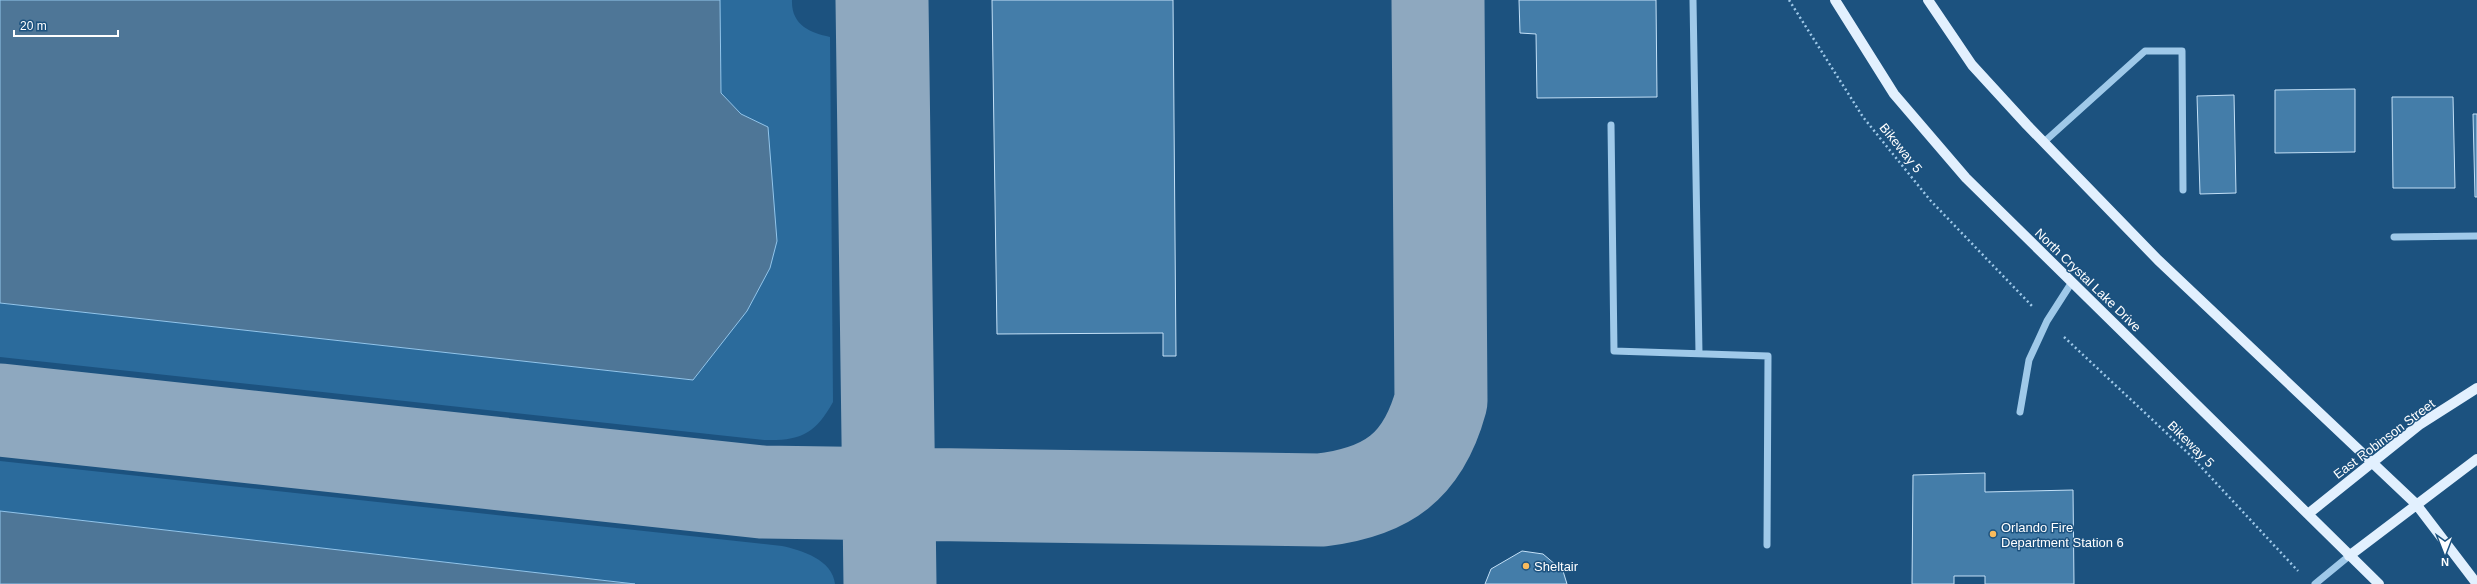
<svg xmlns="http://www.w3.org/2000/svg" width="2477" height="584" font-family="Arial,sans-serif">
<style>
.green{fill:#2b6b9c}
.water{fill:#4e7697;stroke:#92c5eb}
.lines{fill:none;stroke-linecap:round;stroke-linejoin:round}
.taxiway{stroke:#8ea8bf;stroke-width:93}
.building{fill:#447da9;stroke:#c3e0f7}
.path{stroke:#9fc9e9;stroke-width:2.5;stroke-dasharray:2 3;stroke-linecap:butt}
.minor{stroke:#9fc9e9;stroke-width:7}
.major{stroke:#e2f0fe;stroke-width:10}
.poi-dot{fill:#fabb5c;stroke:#1c527f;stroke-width:1.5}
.labels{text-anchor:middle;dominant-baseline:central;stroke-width:3;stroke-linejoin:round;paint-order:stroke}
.street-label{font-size:13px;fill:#fff;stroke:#1c527f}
.poi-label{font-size:13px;fill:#fff;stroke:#1c527f;text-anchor:start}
</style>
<rect width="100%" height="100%" fill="#1c527f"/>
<path class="green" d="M720,0H792C791,25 810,33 830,37L833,402C815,434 801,441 764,440L0,357V303L693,380L768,127L741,114L721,93Z
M0,461L782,546C801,550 833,560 835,584H635L0,511Z"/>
<path class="water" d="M0,0H720L721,93L741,114L768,127L777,241L770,268L747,311L693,380L0,303Z
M0,511L635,584H0Z"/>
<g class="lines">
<path class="taxiway" d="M882,0L890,584
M0,410L762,492L1321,500C1387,492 1423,467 1441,401L1438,0"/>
</g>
<path class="building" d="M992,0H1173L1176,356H1163V333L997,334Z
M1519,0H1656L1657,97L1537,98L1536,34L1520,33Z
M2355,89V152L2275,153V90Z
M2234,95L2236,193L2200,194L2197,96Z
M2392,97H2453L2455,188H2393Z
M2473,114H2477V197H2475Z
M1985,473V492L2073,490L2074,584H1985V576H1954V584H1912L1913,475Z
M1522,551L1543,554L1563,571L1567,584H1485L1491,569Z"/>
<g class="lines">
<path class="path" d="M1789,0L1863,117L1930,200L2032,306
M2064,337L2190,455L2298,571"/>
<path class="minor" d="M1693,0L1699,353
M1611,125L1614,351L1768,356L1767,545
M2044,142L2145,51H2182L2183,190
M2394,237L2477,236
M2020,412L2029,360L2047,321L2072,282
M2315,584L2349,556"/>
<path class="major" d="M1835,0L1894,94L1966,178L2379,584
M1928,0L1972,65L2027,125L2158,260L2416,504L2477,584
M2308,514L2419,425L2477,388
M2349,556L2477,459"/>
</g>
<g class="poi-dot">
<circle cx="1993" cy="534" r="4"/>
<circle cx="1526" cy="566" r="4"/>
</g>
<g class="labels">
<g class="street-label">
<text transform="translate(1901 148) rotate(51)">Bikeway 5</text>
<text transform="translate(2088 280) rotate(44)">North Crystal Lake Drive</text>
<text transform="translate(2384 439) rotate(-37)">East Robinson Street</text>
<text transform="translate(2191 444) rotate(45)">Bikeway 5</text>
</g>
<g class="poi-label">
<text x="2001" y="527">Orlando Fire<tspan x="2001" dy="15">Department Station 6</tspan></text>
<text x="1534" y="566">Sheltair</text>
</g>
</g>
<g transform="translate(2445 552) rotate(180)" stroke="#1c527f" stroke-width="3" paint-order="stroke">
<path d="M0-3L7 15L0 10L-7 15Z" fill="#ffffff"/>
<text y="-6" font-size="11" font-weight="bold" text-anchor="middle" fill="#ffffff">N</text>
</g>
<path d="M14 30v6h104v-6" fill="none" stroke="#ffffff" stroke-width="2"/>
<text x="20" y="30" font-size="12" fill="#ffffff" stroke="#1c527f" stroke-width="3" paint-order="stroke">20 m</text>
</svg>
